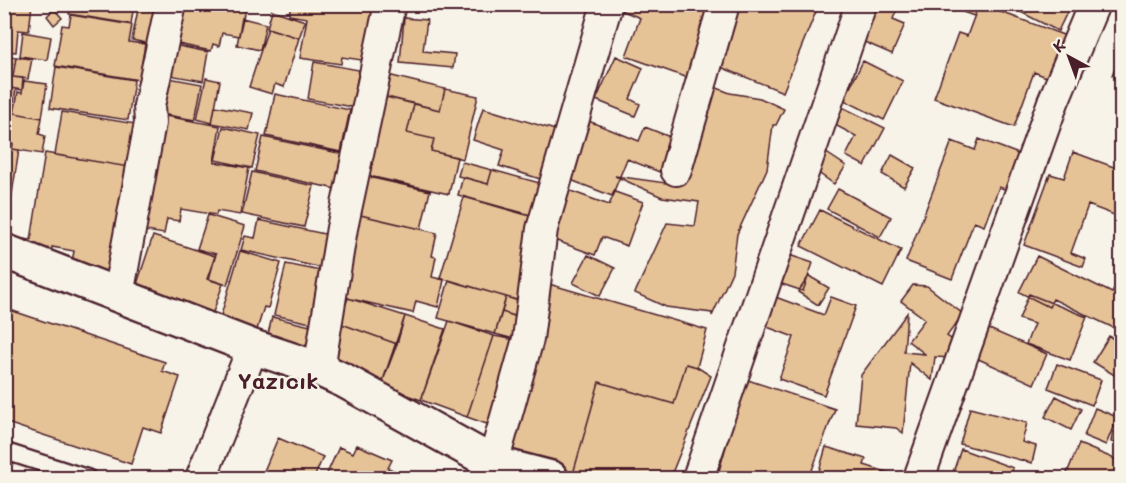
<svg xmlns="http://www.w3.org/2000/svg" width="1126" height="483" font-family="Mali,sans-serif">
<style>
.building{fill:#e6c297;stroke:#4a1f2b;stroke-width:1.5}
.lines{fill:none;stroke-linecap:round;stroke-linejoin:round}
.service-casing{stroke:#4a1f2b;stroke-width:20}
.minor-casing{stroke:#4a1f2b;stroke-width:34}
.tertiary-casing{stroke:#4a1f2b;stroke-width:38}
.service{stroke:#f7f3e8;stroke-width:15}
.minor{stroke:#f7f3e8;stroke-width:30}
.tertiary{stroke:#f7f3e8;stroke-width:33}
.labels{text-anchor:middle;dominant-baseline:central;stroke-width:4.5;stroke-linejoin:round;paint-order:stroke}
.district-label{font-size:22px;font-weight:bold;fill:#4a1f2b;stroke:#f7f3e8}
</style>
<rect width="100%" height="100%" fill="#f7f3e8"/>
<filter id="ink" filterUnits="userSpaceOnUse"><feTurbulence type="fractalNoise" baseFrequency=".0167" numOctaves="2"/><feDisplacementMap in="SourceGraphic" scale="12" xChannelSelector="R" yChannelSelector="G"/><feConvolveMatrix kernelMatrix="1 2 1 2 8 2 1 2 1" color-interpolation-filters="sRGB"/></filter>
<g filter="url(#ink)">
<path class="building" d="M10,4H32L29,31L18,30L16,52L4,51V15L8,16Z
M71,4H134L131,24L69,14Z
M139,4H168L160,46L132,40Z
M172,4L246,5L239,36L222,33L219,46L213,44L211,51L164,41Z
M291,4H387L368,61L342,57L341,64L300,58L307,18L289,15Z
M623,4H716L691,79L626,56L640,18L621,10Z
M731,4H819L783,92L718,66Z
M860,4H899L893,19L905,24L892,54L846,34Z
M941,4H978L974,16Z
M979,4L1066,36L1049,78L1034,72L1014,127L934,98L958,33L967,36Z
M1005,4H1071L1058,31Z
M54,9L62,18L54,25L47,16Z
M272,10L305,21L299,38L267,28Z
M71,15L132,25L129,42L145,44L139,80L55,66L62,25L69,26Z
M242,18L266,24L260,50L237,45Z
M404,18L427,20L423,51L455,54L453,68L400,63Z
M268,28L299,38L284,87L275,84L272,94L249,87Z
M23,32L51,37L47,60L20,56Z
M164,43L208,52L203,81L158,73Z
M1122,50V79L1112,75Z
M4,55L16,57L13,77L23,78L22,90L4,87Z
M616,56L643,68L630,99L640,104L635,116L596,100Z
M16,57L32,59L28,79L13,77Z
M863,61L903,81L884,120L844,100Z
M314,62L359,70L352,107L308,99Z
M56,67L134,80L128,120L50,108Z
M388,75L445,89L440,110L383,96Z
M158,76L202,84L195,120L150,112Z
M206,78L220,81L212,123L197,119Z
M24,81L47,84L42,118L14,113L18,92L22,93Z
M712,86L730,93L760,98L784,109L776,125H773L767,169L737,234L732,272L712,316V313L666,307L635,293L667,223L695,226L699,202L662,197L615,176L680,185L684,153Z
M4,87L16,89L14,101L4,99Z
M445,89L478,96L463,159L431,151L434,139L407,133L414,104L440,110Z
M275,94L350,110L341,152L266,136Z
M378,95L414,104L407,133L434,139L431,151L457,157L449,194L360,174Z
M4,102L16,104L14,113L42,118L39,134L45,136L42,154L12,149L13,144L4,143Z
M215,106L253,113L249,130L212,123Z
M842,107L885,128L865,166L846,156L856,136L833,124Z
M483,108L565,133L550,182L499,166L504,150L473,140Z
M62,112L142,125L135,168L55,155Z
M160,115L220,126L214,162L249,168L240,215L217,211L216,215L181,209L179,221L167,219L164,234L134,229Z
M586,120L639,141L645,127L675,139L662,173L627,159L612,196L563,177Z
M223,127L260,135L252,168L215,160Z
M263,137L343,154L336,189L255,171Z
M979,139L1024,156L1010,191L999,187L984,226L974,222L952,279L906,261L952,141L975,150Z
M4,143L13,144L12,149L19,150L5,238Z
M825,152L846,166L834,184L813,169Z
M1073,152L1122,170V218L1088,205L1071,253L1086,259L1083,267L1024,245L1050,174L1064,178Z
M45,153L135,168L116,276L71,268L74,251L52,247L51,256L22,251L24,239L31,240Z
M892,155L915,168L904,187L882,174Z
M462,162L492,170L488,184L458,176Z
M492,170L547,185L538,217L458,195L463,177L488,184Z
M252,172L314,186L304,227L242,214Z
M355,174L430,191L421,229L356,214Z
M838,189L891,217L880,237L827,209Z
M568,190L609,205L615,192L643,202L627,246L602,237L595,255L549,238Z
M464,197L544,220L524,302L440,278Z
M820,210L901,250L883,287L801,246Z
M356,214L437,233L432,256L436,257L432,277L444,280L438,307L416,301L413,313L338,296Z
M208,215L245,226L227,285L209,279L216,254L197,249Z
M259,220L334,236L327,269L241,250L245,236L255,238Z
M153,236L215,256L207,279L223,284L212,315L135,290Z
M240,251L281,263L268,308L264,307L256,333L219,322Z
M786,254L813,263L803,291L776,282Z
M588,255L615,268L600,296L573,283Z
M1037,256L1112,293L1122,274V323L1118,330L1053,299L1049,307L1019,292Z
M286,264L331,273L320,325L274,315Z
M809,276L829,288L818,305L798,292Z
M449,280L506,297L495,334L438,318Z
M549,284L707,330L697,367L686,364L674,404L599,382L573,474L499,452Z
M913,285L927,286L963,314L947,336L961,346L952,358L935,357L932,380L910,363L903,433L896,428L856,424L861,375L907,313L904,352L925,354L908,341L925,319L901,301Z
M1029,294L1087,317L1070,360L1026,344L1034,324L1019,319Z
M770,295L824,315L831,297L856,306L824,395L779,379L794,337L759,324Z
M506,297L528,304L524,319L502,312Z
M348,298L405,316L397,344L339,323Z
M4,308L165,362L162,371L180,377L161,433L143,427L131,464L4,422Z
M502,312L520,318L514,339L495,334Z
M405,316L445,329L421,400L381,386Z
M272,317L319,328L314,353L266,343Z
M449,321L494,336L467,417L421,400Z
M339,323L397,344L381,386L329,368Z
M987,328L1047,354L1034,384L974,357Z
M494,336L526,342L498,428L467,417Z
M1109,336L1122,344V367L1116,376L1093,362Z
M686,364L697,367L711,376L670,478H593L573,474L599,382L674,404Z
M1057,364L1101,380L1092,405L1048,388Z
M745,379L835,409L809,478H717Z
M1056,396L1081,409L1071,430L1045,417Z
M970,408L1027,423L1022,442L1036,446L1032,463L960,444Z
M1095,408L1117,417L1106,445L1084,436Z
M1115,420L1122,422V444L1111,442Z
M278,438L323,457L314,478H261Z
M1079,444L1122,462V468L1117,466L1112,478H1065Z
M357,445L392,460L388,468L412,478H325L339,447L353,453Z
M826,447L866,459L864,465L906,478H817Z
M961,449L1013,468L1011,478H951Z"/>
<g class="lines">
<defs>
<path id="service" d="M4,451L88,478"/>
<path id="minor" d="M676,170L724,4
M118,295L150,123L149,106L171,4
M319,369L342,228L390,4
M493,463L528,339L542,229L607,4
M201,478L253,347
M698,478L861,4
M919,478L1053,102L1094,4"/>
<path id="tertiary" d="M4,251L253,347L319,369L345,381L493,463L551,478"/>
</defs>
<use href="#service" class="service-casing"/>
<use href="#minor" class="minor-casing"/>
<use href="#tertiary" class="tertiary-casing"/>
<use href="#service" class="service"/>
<use href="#minor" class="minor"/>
<use href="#tertiary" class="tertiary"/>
</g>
</g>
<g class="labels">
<g class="district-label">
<text x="278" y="380">Yazıcık</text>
</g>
</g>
<rect width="1126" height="483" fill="none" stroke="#f7f3e8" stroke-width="24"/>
<rect x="12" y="12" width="1102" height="459" fill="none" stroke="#4a1f2b" stroke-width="2" filter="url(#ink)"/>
<g transform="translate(1069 57) rotate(319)" stroke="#f7f3e8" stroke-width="4.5" paint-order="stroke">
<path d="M0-4.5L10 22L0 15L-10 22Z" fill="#4a1f2b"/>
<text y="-9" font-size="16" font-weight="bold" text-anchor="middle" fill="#4a1f2b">K</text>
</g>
</svg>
